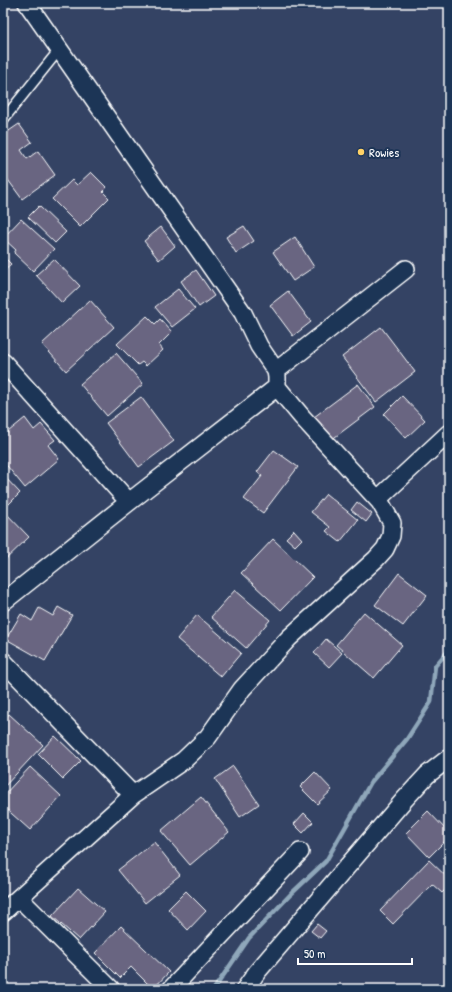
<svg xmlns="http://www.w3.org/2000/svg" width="452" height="992" font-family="'Patrick Hand',sans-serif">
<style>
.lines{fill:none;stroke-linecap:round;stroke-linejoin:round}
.stream{stroke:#8fa7ba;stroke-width:4.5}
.building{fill:#696581;stroke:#fff}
.service-casing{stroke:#fff;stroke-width:12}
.minor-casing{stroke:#fff;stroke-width:20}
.service{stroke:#1d3557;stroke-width:9}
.minor{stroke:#1d3557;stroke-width:17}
.poi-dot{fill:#ffd166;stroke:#1d3557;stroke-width:1.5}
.labels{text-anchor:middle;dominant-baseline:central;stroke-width:4;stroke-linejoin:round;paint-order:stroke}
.poi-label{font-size:13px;fill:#fff;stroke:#1d3557;text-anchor:start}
</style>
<rect width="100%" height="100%" fill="#344364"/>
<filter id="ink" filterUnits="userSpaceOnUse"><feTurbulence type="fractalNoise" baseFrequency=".025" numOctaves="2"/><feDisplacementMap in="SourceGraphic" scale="8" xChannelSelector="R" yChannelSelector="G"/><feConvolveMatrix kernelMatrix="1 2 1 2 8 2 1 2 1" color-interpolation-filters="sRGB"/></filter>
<g filter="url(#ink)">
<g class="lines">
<path class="stream" d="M214,989L249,938L291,894L326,861L371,782L407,739L431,702L435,666L449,650"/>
</g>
<path class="building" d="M19,124L32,142L21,150L27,159L38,151L55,175L22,199L3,173V135Z
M91,172L107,188L103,192L109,198L80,227L52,199L72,180L77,185Z
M39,206L66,232L55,243L28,217Z
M21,219L54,249L33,271L14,253L16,250L3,238Z
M244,226L254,241L236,253L226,237Z
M161,227L175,246L159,260L144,241Z
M295,237L314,267L293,281L273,252Z
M3,256L11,264L3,273Z
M54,259L80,286L62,303L36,275Z
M196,270L214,296L199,307L181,281Z
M178,289L195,309L172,327L155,307Z
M288,291L311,322L293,336L270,305Z
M90,300L114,327L66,371L42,344Z
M147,316L155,324L160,319L172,332L159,345L163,350L146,366L142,362L138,365L117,344Z
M381,327L415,372L376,402L342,357Z
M116,353L143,384L107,416L80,384Z
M358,384L375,407L331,440L314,417Z
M402,396L425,420L406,438L384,414Z
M141,397L174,441L139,467L106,423Z
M25,418L34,430L41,424L55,440L48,445L59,459L25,488L3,461V436Z
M274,450L298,467L263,513L244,499L262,476L257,472Z
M3,475L20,493L6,507L3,503Z
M326,494L358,520L340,542L326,531L330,527L311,512Z
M357,502L372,514L366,522L351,510Z
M3,510L29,537L3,562Z
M294,530L302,539L295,546L286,538Z
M273,539L313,577L281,610L241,573Z
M399,573L427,595L403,626L375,605Z
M235,590L270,620L246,648L211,617Z
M58,607L72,615L45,661L6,639L21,614L32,621L39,608L53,616Z
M364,612L402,645L374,678L336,645Z
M197,615L241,653L221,677L177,639Z
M326,639L342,653L329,667L314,653Z
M9,714L43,745L3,788V721Z
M55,736L81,761L63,779L38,754Z
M233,766L259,804L240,817L215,779Z
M30,767L61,796L30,830L3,806V796Z
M315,772L332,790L317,804L300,787Z
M201,797L229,832L190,865L161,831Z
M428,811L449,833V837L429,857L406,833Z
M304,813L313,822L303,833L294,824Z
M154,842L180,875L145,903L118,870Z
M429,860L449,879V886L442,893L432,884L393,924L380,911Z
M78,888L105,912L79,940L52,916Z
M186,891L206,911L188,930L168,909Z
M317,924L326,931L320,938L311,931Z
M121,926L169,972L153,989L131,967L120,978L95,953Z"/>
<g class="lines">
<defs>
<path id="service" d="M3,120L59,50"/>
<path id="minor" d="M3,362L129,502
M276,371L406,269
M378,499L449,433
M3,602L129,502L277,387
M3,661L133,795
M19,898L111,989
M3,912L133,795L184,760L208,737L242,689L289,638L376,559L385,549L391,536L392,523L380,502L302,417L277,387V377L276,371L259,346L243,313L27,3
M171,989L300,852
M245,989L257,972L404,800L427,775L449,758"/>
</defs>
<use href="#service" class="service-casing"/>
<use href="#minor" class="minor-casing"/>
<use href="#service" class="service"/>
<use href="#minor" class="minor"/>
</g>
</g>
<circle class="poi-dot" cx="361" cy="152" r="4"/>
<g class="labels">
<g class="poi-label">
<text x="369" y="152">Rowies</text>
</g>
</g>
<rect width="452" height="992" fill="none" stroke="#1d3557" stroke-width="16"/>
<rect x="8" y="8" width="436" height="976" fill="none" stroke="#fff" stroke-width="1.5" filter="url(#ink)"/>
<path d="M298 958v6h114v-6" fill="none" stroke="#ffffff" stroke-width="2"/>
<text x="304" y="958" font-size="12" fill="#ffffff" stroke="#1d3557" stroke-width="3" paint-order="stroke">50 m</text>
</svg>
